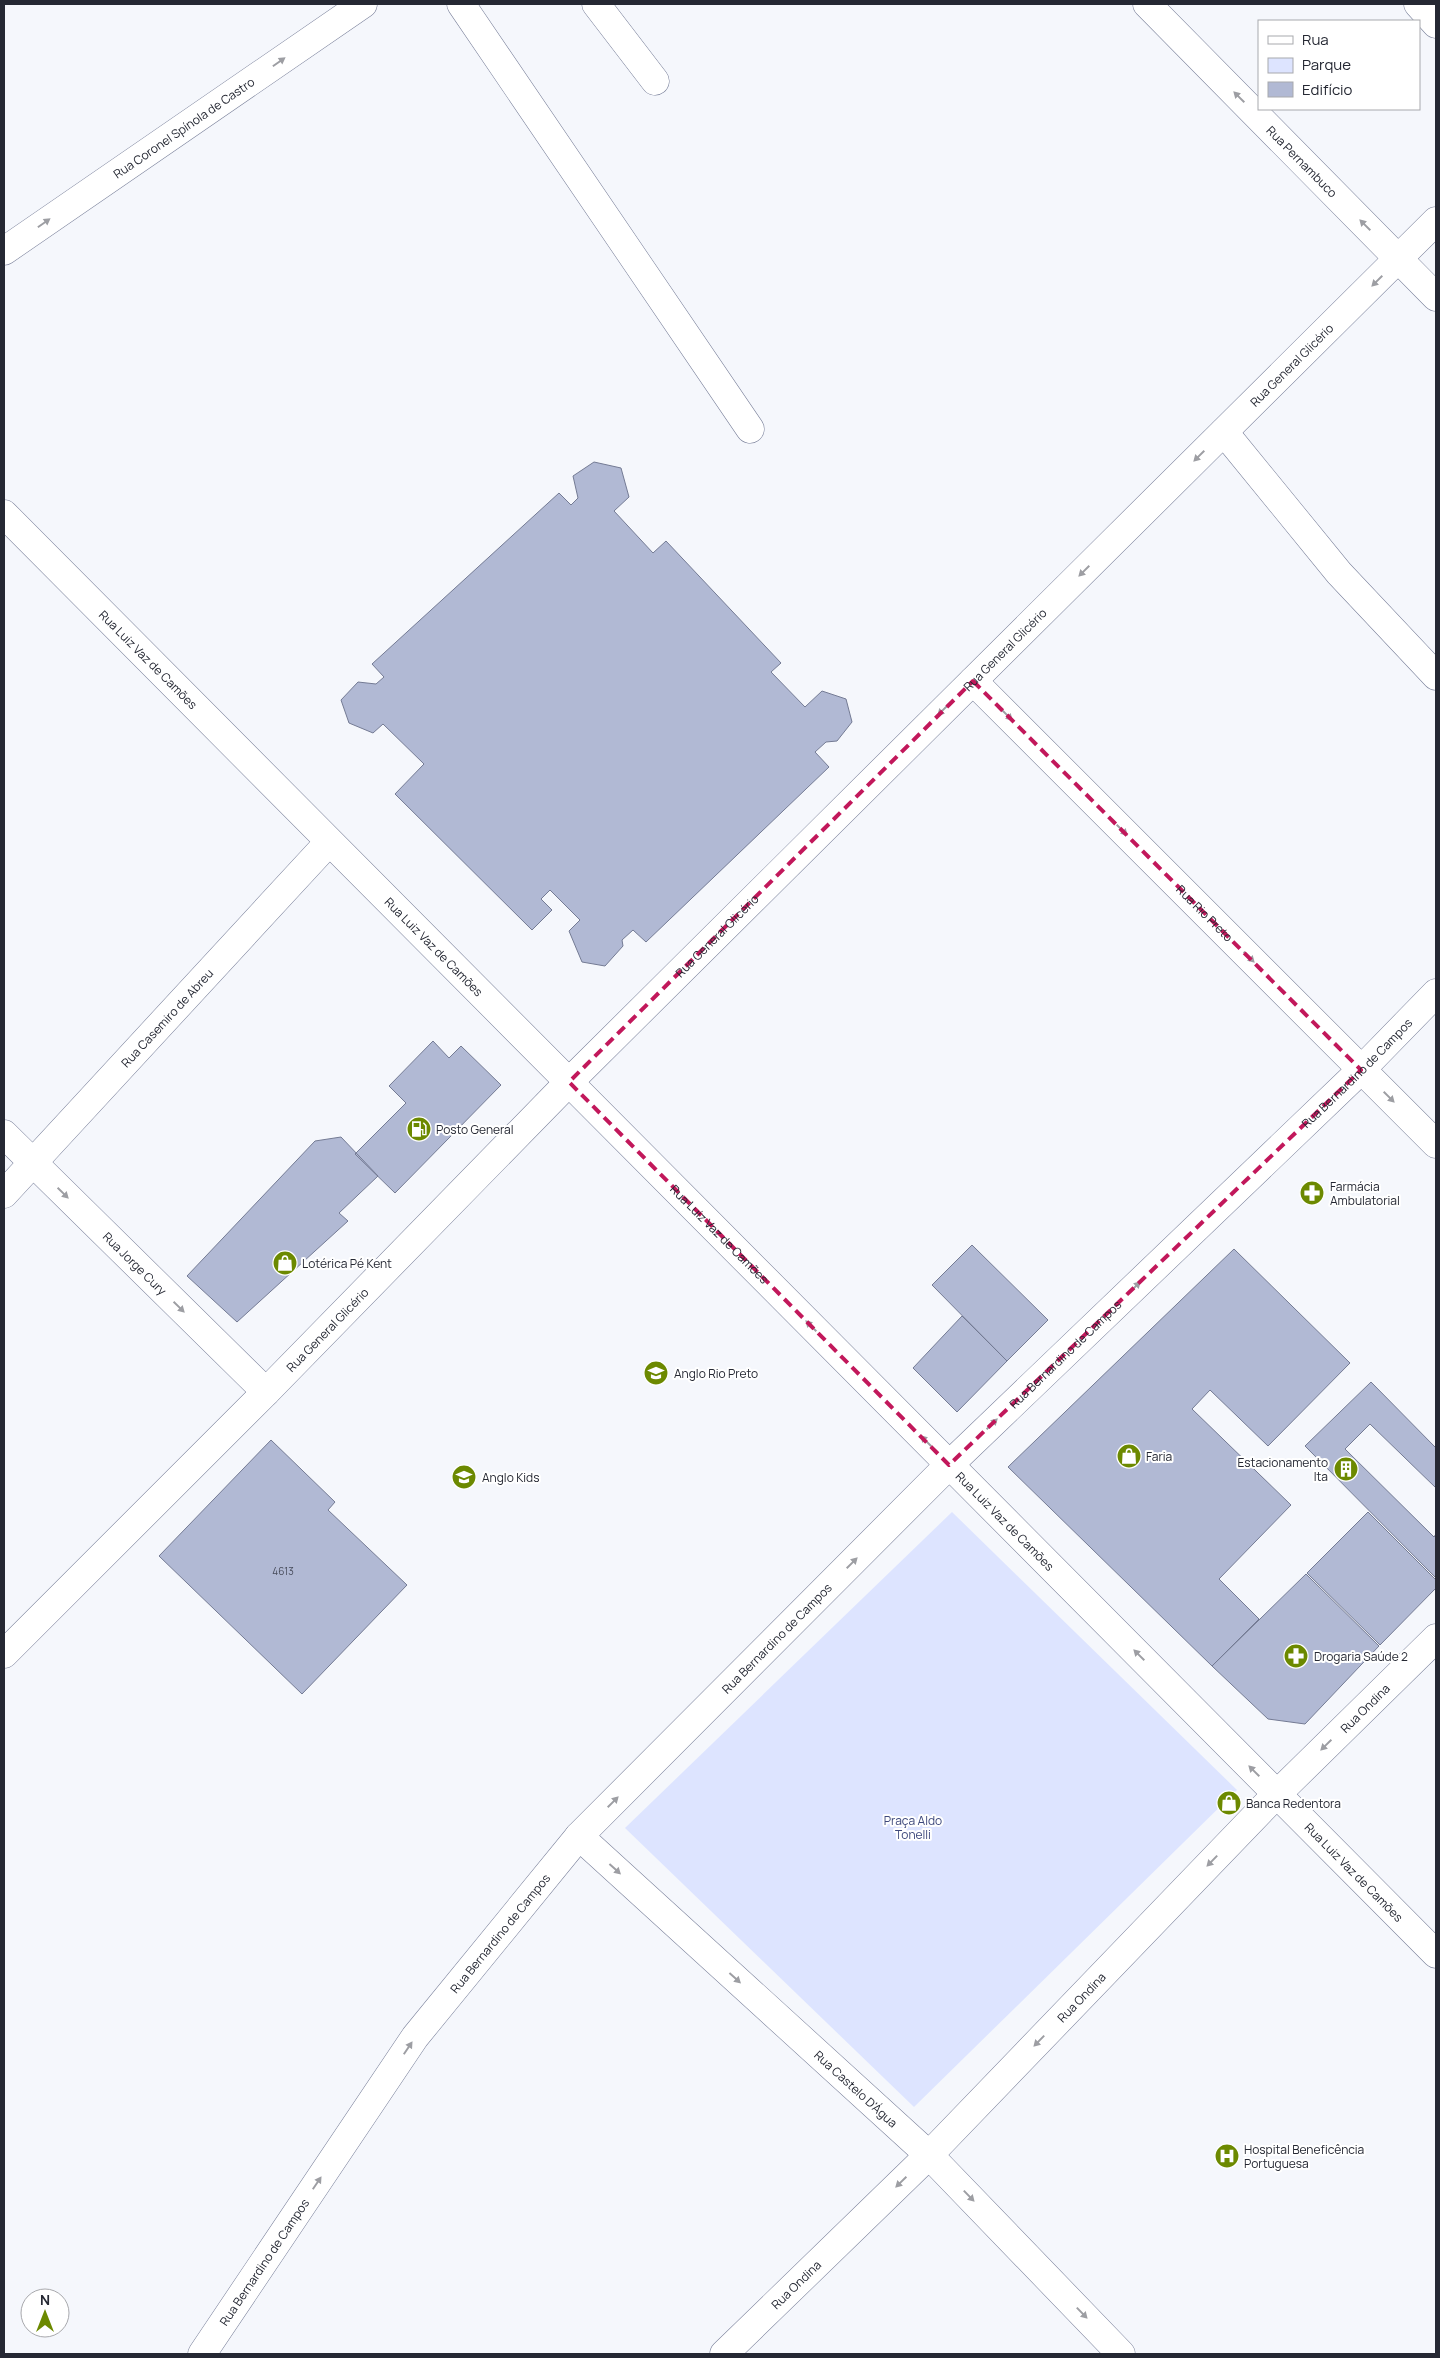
<svg xmlns="http://www.w3.org/2000/svg" width="1440" height="2358" font-family="Manrope,sans-serif">
<style>
.green{fill:#dde4ff}
.building{fill:#b1b9d4;stroke:#747b94}
.lines{fill:none;stroke-linecap:round;stroke-linejoin:round}
.minor-casing{stroke:#787f99;stroke-width:29}
.minor{stroke:#fff;stroke-width:28}
.oneway{fill:#9d9ea3}
.marked{fill:none;stroke:#c2185b;stroke-width:4;stroke-dasharray:10 6;stroke-linejoin:round}
.labels{text-anchor:middle;dominant-baseline:central;stroke-width:4;stroke-linejoin:round;paint-order:stroke}
.number-label{font-size:10px;fill:#484c5b}
.street-label{font-size:12px;fill:#252833;stroke:#fff}
.poi-label{font-size:12px;fill:#252833;stroke:#fff;text-anchor:start}
.park-label{font-size:12px;fill:#3d487b;stroke:#fff}
</style>
<rect width="100%" height="100%" fill="#f5f7fc"/>
<path class="green" d="M952,1512L1237,1790L914,2107L625,1828Z"/>
<path class="building" d="M594,462L621,468L629,497L614,511L653,553L666,541L781,663L771,672L805,707L822,691L846,699L852,722L837,741L826,742L815,752L829,767L646,942L633,930L622,940L623,946L605,966L582,962L569,931L580,920L550,890L541,899L552,910L532,930L395,794L424,764L383,724L373,733L349,723L341,700L358,682L376,684L384,677L372,664L559,493L571,505L578,498L573,476Z
M433,1041L449,1058L461,1046L501,1085L395,1193L355,1154L406,1103L389,1086Z
M341,1137L378,1176L339,1213L348,1221L237,1322L187,1276L315,1141Z
M972,1245L1048,1320L1007,1361L932,1285Z
M1234,1249L1350,1363L1268,1446L1210,1390L1192,1409L1291,1505L1219,1579L1259,1619L1212,1666L1008,1467Z
M962,1316L1007,1361L957,1412L913,1368Z
M1371,1382L1436,1448V1488L1370,1424L1345,1449L1434,1537L1436,1534V1578L1305,1446Z
M271,1440L335,1502L328,1510L407,1585L302,1694L159,1556Z
M1368,1512L1436,1580V1588L1380,1645L1307,1573Z
M1306,1574L1379,1646L1305,1724L1268,1719L1212,1666Z"/>
<g class="lines">
<defs>
<g id="minor">
<path d="M461,4L750,429"/>
<path d="M596,4L655,81"/>
<path id="s1" d="M1147,4L1436,297"/>
<path d="M1418,4L1436,24"/>
<path id="s2" d="M4,251L363,4"/>
<path d="M1224,432L1339,573L1436,676"/>
<path id="s3" d="M4,514L1436,1954"/>
<path id="s4" d="M973,681L1436,1144"/>
<path id="s5" d="M4,1134L266,1392"/>
<path id="s6" d="M4,1194L329,842"/>
<path id="s7" d="M4,1654L266,1392L569,1082L1436,221"/>
<path id="s8" d="M579,1836L929,2155L1121,2354"/>
<path id="s9" d="M202,2354L415,2037L579,1836L949,1465L1361,1070L1436,993"/>
<path id="s10" d="M724,2354L929,2155L1268,1803L1436,1638"/>
</g>
</defs>
<use href="#minor" class="minor-casing"/>
<use href="#minor" class="minor"/>
</g>
<defs><path id="oneway-solid" d="M-6-.8H1V-3.2L6.5 0L1 3.2V.8H-6Z" transform="scale(1.25)"/></defs>
<g class="oneway">
<use href="#oneway-solid" transform="translate(279 62) rotate(-35)"/>
<use href="#oneway-solid" transform="translate(1239 97) rotate(-135)"/>
<use href="#oneway-solid" transform="translate(44 223) rotate(-35)"/>
<use href="#oneway-solid" transform="translate(1365 225) rotate(-135)"/>
<use href="#oneway-solid" transform="translate(1377 281) rotate(135)"/>
<use href="#oneway-solid" transform="translate(1199 456) rotate(135)"/>
<use href="#oneway-solid" transform="translate(1084 571) rotate(135)"/>
<use href="#oneway-solid" transform="translate(943 710) rotate(135)"/>
<use href="#oneway-solid" transform="translate(1007 715) rotate(45)"/>
<use href="#oneway-solid" transform="translate(1122 830) rotate(45)"/>
<use href="#oneway-solid" transform="translate(1249 957) rotate(45)"/>
<use href="#oneway-solid" transform="translate(1389 1097) rotate(45)"/>
<use href="#oneway-solid" transform="translate(63 1193) rotate(44)"/>
<use href="#oneway-solid" transform="translate(1135 1287) rotate(-44)"/>
<use href="#oneway-solid" transform="translate(179 1307) rotate(44)"/>
<use href="#oneway-solid" transform="translate(811 1326) rotate(-135)"/>
<use href="#oneway-solid" transform="translate(992 1424) rotate(-44)"/>
<use href="#oneway-solid" transform="translate(926 1441) rotate(-135)"/>
<use href="#oneway-solid" transform="translate(852 1563) rotate(-45)"/>
<use href="#oneway-solid" transform="translate(1139 1655) rotate(-135)"/>
<use href="#oneway-solid" transform="translate(1326 1745) rotate(136)"/>
<use href="#oneway-solid" transform="translate(1254 1771) rotate(-135)"/>
<use href="#oneway-solid" transform="translate(613 1802) rotate(-45)"/>
<use href="#oneway-solid" transform="translate(1212 1861) rotate(134)"/>
<use href="#oneway-solid" transform="translate(615 1869) rotate(42)"/>
<use href="#oneway-solid" transform="translate(735 1978) rotate(42)"/>
<use href="#oneway-solid" transform="translate(1039 2041) rotate(134)"/>
<use href="#oneway-solid" transform="translate(408 2048) rotate(-56)"/>
<use href="#oneway-solid" transform="translate(901 2182) rotate(136)"/>
<use href="#oneway-solid" transform="translate(317 2183) rotate(-56)"/>
<use href="#oneway-solid" transform="translate(969 2196) rotate(46)"/>
<use href="#oneway-solid" transform="translate(1082 2313) rotate(46)"/>
</g>
<path class="marked" d="M973,681L1361,1070L949,1465L569,1082Z"/>
<defs>
<symbol id="fuel-disc" viewBox="-11 -11 22 22"><circle r="9.5" fill="#6c8900" stroke="#fff"/><path d="M-5.5-6h7V0h2V4h1.3V-2.5L3-4.5l.8-.8L6-3V5H2.5V1h-1V6h-7ZM-4.2-4.7v3.2H.2V-4.7Z" fill="#fff"/></symbol>
<symbol id="pharmacy-disc" viewBox="-11 -11 22 22"><circle r="9.5" fill="#6c8900" stroke="#fff"/><path d="M-2-6h4v4h4v4h-4v4h-4v-4h-4v-4h4Z" fill="#fff"/></symbol>
<symbol id="shop-disc" viewBox="-11 -11 22 22"><circle r="9.5" fill="#6c8900" stroke="#fff"/><path d="M-5-2.5h2.3a2.7 3.5 0 0 1 5.4 0H5L5.5 6h-11ZM-1.5-2.5h3a1.5 2.3 0 0 0-3 0Z" fill="#fff"/></symbol>
<symbol id="school-disc" viewBox="-11 -11 22 22"><circle r="9.5" fill="#6c8900" stroke="#fff"/><path d="M0-5L7-2L0 1L-7-2ZM-4 1L0 2.5L4 1V4Q0 6-4 4Z" fill="#fff"/></symbol>
<symbol id="building-disc" viewBox="-11 -11 22 22"><circle r="9.5" fill="#6c8900" stroke="#fff"/><path d="M-4-6H4V6H1V3H-1V6H-4ZM-2.5-4.3h1.7v1.8h-1.7ZM.8-4.3h1.7v1.8H.8ZM-2.5-1h1.7V.8h-1.7ZM.8-1h1.7V.8H.8Z" fill="#fff"/></symbol>
<symbol id="hospital-disc" viewBox="-11 -11 22 22"><circle r="9.5" fill="#6c8900" stroke="#fff"/><path d="M-5-5h3v3.5h4V-5h3V5h-3V1.5h-4V5h-3Z" fill="#fff"/></symbol>
</defs>
<g fill-rule="evenodd">
<use href="#fuel-disc" x="405" y="1115" width="28" height="28"/>
<use href="#pharmacy-disc" x="1298" y="1179" width="28" height="28"/>
<use href="#shop-disc" x="271" y="1249" width="28" height="28"/>
<use href="#school-disc" x="642" y="1359" width="28" height="28"/>
<use href="#shop-disc" x="1115" y="1442" width="28" height="28"/>
<use href="#building-disc" x="1332" y="1455" width="28" height="28"/>
<use href="#school-disc" x="450" y="1463" width="28" height="28"/>
<use href="#pharmacy-disc" x="1282" y="1642" width="28" height="28"/>
<use href="#shop-disc" x="1215" y="1789" width="28" height="28"/>
<use href="#hospital-disc" x="1213" y="2142" width="28" height="28"/>
</g>
<g class="labels">
<g class="number-label">
<text x="283" y="1571">4613</text>
</g>
<g class="street-label">
<text stroke="none"><textPath href="#s2" startOffset="218">Rua Coronel Spínola de Castro</textPath></text>
<text stroke="none"><textPath href="#s1" startOffset="221">Rua Pernambuco</textPath></text>
<text stroke="none"><textPath href="#s7" startOffset="1822">Rua General Glicério</textPath></text>
<text stroke="none"><textPath href="#s7" startOffset="1418">Rua General Glicério</textPath></text>
<text stroke="none"><textPath href="#s3" startOffset="205">Rua Luiz Vaz de Camões</textPath></text>
<text stroke="none"><textPath href="#s4" startOffset="328">Rua Rio Preto</textPath></text>
<text stroke="none"><textPath href="#s7" startOffset="1012">Rua General Glicério</textPath></text>
<text stroke="none"><textPath href="#s3" startOffset="610">Rua Luiz Vaz de Camões</textPath></text>
<text stroke="none"><textPath href="#s6" startOffset="240">Rua Casemiro de Abreu</textPath></text>
<text stroke="none"><textPath href="#s9" startOffset="1731">Rua Bernardino de Campos</textPath></text>
<text stroke="none"><textPath href="#s3" startOffset="1015">Rua Luiz Vaz de Camões</textPath></text>
<text stroke="none"><textPath href="#s5" startOffset="184">Rua Jorge Cury</textPath></text>
<text stroke="none"><textPath href="#s7" startOffset="458">Rua General Glicério</textPath></text>
<text stroke="none"><textPath href="#s9" startOffset="1326">Rua Bernardino de Campos</textPath></text>
<text stroke="none"><textPath href="#s3" startOffset="1420">Rua Luiz Vaz de Camões</textPath></text>
<text stroke="none"><textPath href="#s9" startOffset="921">Rua Bernardino de Campos</textPath></text>
<text stroke="none"><textPath href="#s10" startOffset="910">Rua Ondina</textPath></text>
<text stroke="none"><textPath href="#s3" startOffset="1915">Rua Luiz Vaz de Camões</textPath></text>
<text stroke="none"><textPath href="#s9" startOffset="516">Rua Bernardino de Campos</textPath></text>
<text stroke="none"><textPath href="#s10" startOffset="505">Rua Ondina</textPath></text>
<text stroke="none"><textPath href="#s8" startOffset="375">Rua Castelo D'Água</textPath></text>
<text stroke="none"><textPath href="#s9" startOffset="111">Rua Bernardino de Campos</textPath></text>
<text stroke="none"><textPath href="#s10" startOffset="100">Rua Ondina</textPath></text>
</g>
<g class="poi-label">
<text x="436" y="1129">Posto General</text>
<text x="1330" y="1186">Farmácia<tspan x="1330" dy="14">Ambulatorial</tspan></text>
<text x="302" y="1263">Lotérica Pé Kent</text>
<text x="674" y="1373">Anglo Rio Preto</text>
<text x="1146" y="1456">Faria</text>
<text x="1328" y="1462" text-anchor="end">Estacionamento<tspan x="1328" dy="14">Ita</tspan></text>
<text x="482" y="1477">Anglo Kids</text>
<text x="1314" y="1656">Drogaria Saúde 2</text>
<text x="1246" y="1803">Banca Redentora</text>
<text x="1244" y="2149">Hospital Beneficência<tspan x="1244" dy="14">Portuguesa</tspan></text>
</g>
<g class="park-label">
<text x="913" y="1820">Praça Aldo<tspan x="913" dy="14">Tonelli</tspan></text>
</g>
</g>
<rect width="1440" height="2358" fill="none" stroke="#252833" stroke-width="10"/>
<rect x="1258" y="20" width="162" height="90" fill="#ffffff" stroke="#a8a9ad"/>
<rect x="1268" y="36" width="25" height="8" fill="#ffffff" stroke="#a8a9ad"/>
<text x="1302" y="45" font-size="15" fill="#252833">Rua</text>
<rect x="1268" y="58" width="25" height="15" fill="#dde4ff" stroke="#a8a9ad"/>
<text x="1302" y="70" font-size="15" fill="#252833">Parque</text>
<rect x="1268" y="82" width="25" height="15" fill="#b1b9d4" stroke="#a8a9ad"/>
<text x="1302" y="95" font-size="15" fill="#252833">Edifício</text>
<g transform="translate(45 2313)"><circle r="24" fill="#ffffff" stroke="#a8a9ad"/>
<path d="M0-4L9 19L0 12L-9 19Z" fill="#6c8900"/>
<text y="-8" font-size="14" font-weight="bold" text-anchor="middle" fill="#252833">N</text>
</g>
</svg>
